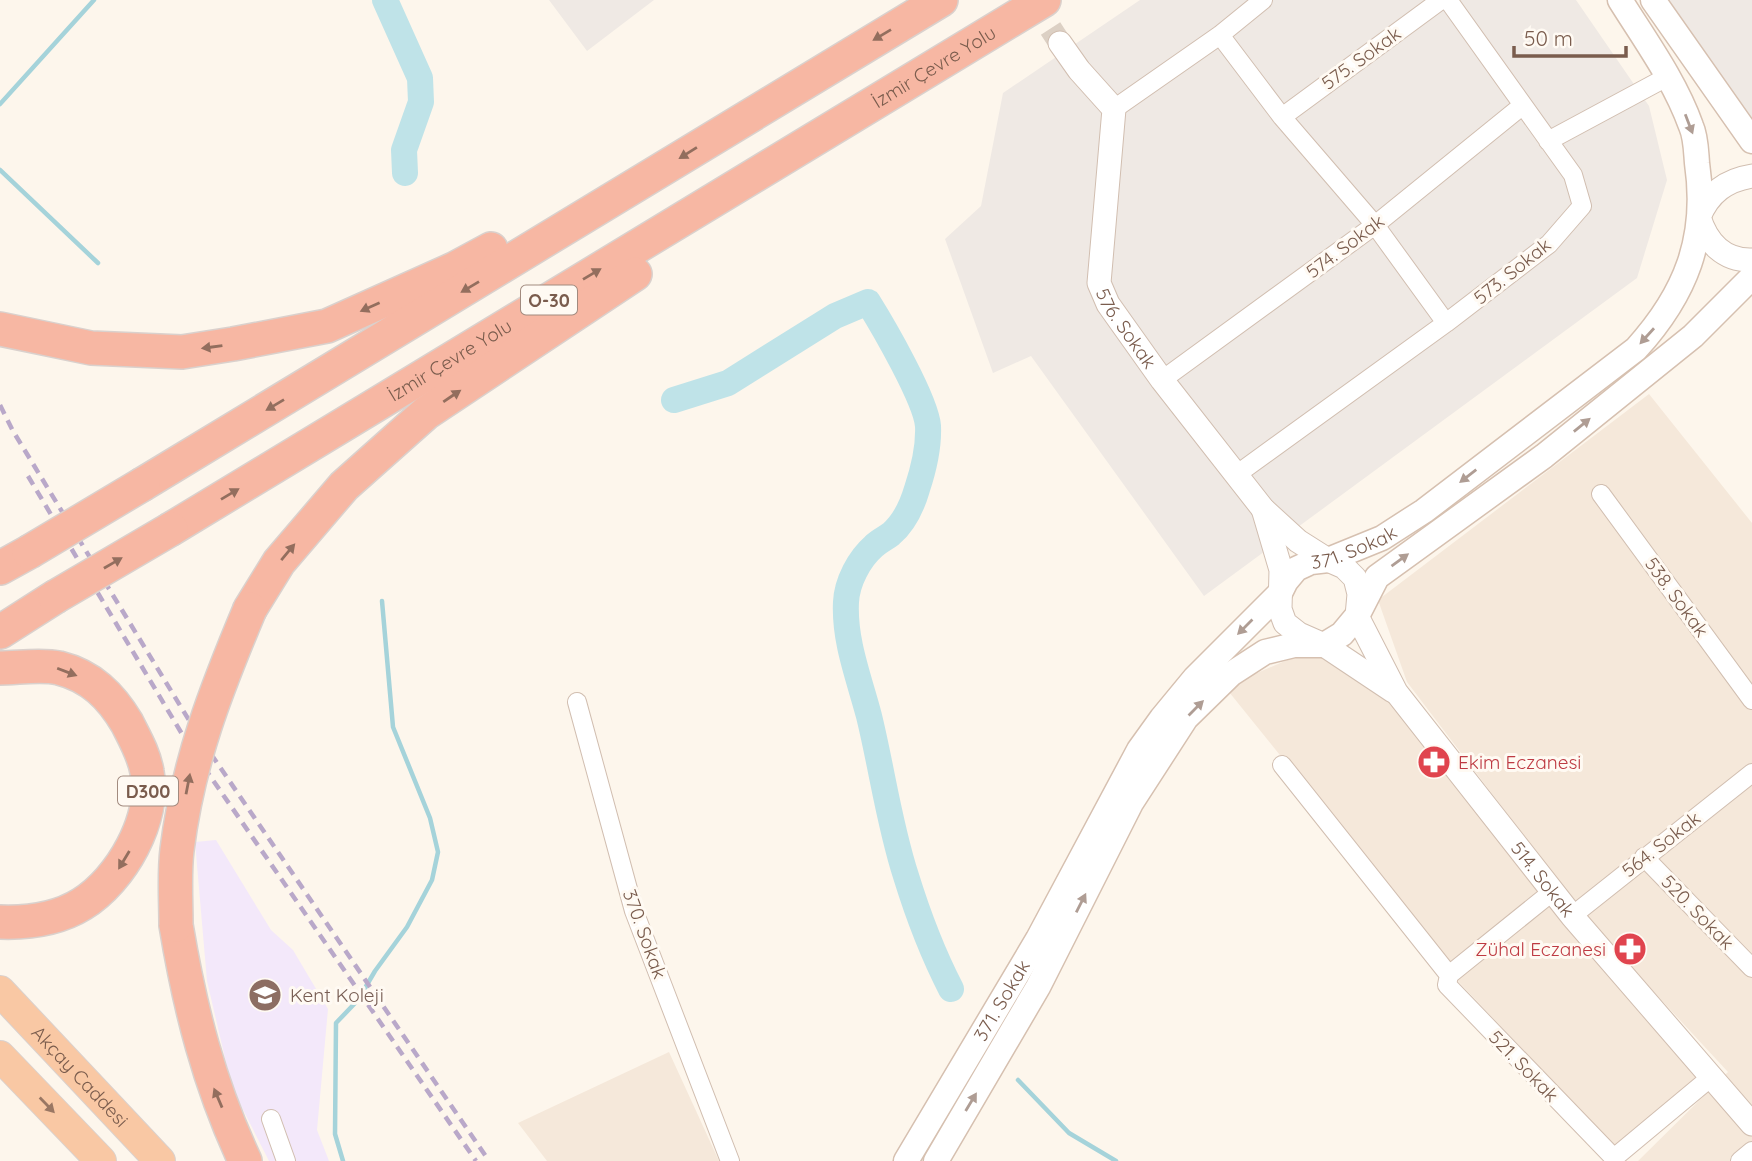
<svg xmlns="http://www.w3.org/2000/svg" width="1752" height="1161" font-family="Quicksand,sans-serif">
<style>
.residential{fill:#f5e8da}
.industrial{fill:#efe9e4}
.education{fill:#f3e8fa}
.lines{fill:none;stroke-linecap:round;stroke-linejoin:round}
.stream{stroke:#a5d3da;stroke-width:4.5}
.river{stroke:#bfe3e8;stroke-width:26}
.tertiary-tunnel{stroke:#dcd0c4;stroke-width:23;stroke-dasharray:23 11;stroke-linecap:butt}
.minor-casing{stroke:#d1beb0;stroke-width:20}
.tertiary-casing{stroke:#d1beb0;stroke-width:25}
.secondary-casing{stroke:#d6c0b0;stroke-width:27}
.trunk-casing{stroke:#dad1cd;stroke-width:32}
.motorway-casing{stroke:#dad1cd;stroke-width:36}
.minor{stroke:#fff;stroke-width:18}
.tertiary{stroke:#fff;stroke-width:23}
.secondary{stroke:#fff;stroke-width:24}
.trunk{stroke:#f9c8a4;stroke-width:30}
.motorway{stroke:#f7b7a3;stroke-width:33}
.rail{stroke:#b9a8c9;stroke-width:4.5;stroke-dasharray:10 7;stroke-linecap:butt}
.motorway-bridge-casing{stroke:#dad1cd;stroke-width:36;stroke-linecap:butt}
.motorway-bridge{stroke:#f7b7a3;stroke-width:33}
.oneway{fill:#936e5e}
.oneway2{fill:#af9d94}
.oneway3{fill:#9a7763}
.labels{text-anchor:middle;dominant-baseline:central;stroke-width:6;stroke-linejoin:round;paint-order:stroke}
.shield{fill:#fffaf3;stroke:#a28b7f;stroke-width:2}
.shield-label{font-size:18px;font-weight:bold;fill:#7a5c4d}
.street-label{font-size:19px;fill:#7a5c4d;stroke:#fffaf3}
.health-label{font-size:19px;fill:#be3a42;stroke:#fffaf3;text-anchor:start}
.education-label{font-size:19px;fill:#785e54;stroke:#fffaf3;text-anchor:start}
</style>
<rect width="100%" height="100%" fill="#fdf6ec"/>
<path class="residential" d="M1649,394L1752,523V1161H1638L1728,1072L1591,924L1407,682L1378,600Z
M1310,650L1392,697L1544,890L1450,966L1225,687Z
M1551,897L1706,1077L1618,1150L1456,979Z
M669,1052L719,1161H547L518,1123Z"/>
<path class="industrial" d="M549,0H654L587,51Z
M1140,0H1576L1649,106L1667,180L1637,278L1204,596L1031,356L993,373L945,239L981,206L1003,93Z
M1668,0H1752V120Z"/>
<path class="education" d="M216,840L271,930L293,950L328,1009L317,1130L329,1161H269L232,1088L207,981L195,842Z"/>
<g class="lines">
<path class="stream" d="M0,104L94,0
M0,170L98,263
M1018,1080L1069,1133L1116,1161
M343,1161L335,1134L336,1023L358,1000L375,971L407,927L432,880L438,852L430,818L393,727L382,601"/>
<path class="river" d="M385,0L420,78L421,102L404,150L405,173
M674,400L728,383L835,316L868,302C883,326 926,400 928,426C929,448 924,468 917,489C912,506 905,522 891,534C886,538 879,541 874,546C859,559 847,582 846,602C844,641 859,678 869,716C882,769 889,824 906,876C918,915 933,954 951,989"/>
<path class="tertiary-tunnel" d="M1032,0L1060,43"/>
<defs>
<path id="minor" d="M1220,35L1282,117L1375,225L1446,323
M1114,109L1220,35L1263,0
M1282,117L1441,0
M1548,141L1667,77
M1162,380L1375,225L1523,105
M1236,475L1446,323L1549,244L1582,206L1573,175L1448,0
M1601,494L1752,700
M577,702L634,911L730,1161
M1282,765L1449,975
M1644,857L1752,968
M1552,892L1449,975L1447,985L1614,1158L1710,1078
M1572,916L1752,773
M271,1119L286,1161
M1740,1161L1752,1151"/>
<g id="tertiary">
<path id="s1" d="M1060,43L1079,70L1114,109L1099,283L1108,304L1162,380L1263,509L1298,541L1328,560L1344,567L1355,578L1359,594L1357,616L1396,692L1572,916L1752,1124"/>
<path d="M1752,176C1726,180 1709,193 1699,217C1707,243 1724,261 1752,260"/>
<path d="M1263,509L1281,570L1280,609L1285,623L1299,634L1324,645L1393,691"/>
</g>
<g id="secondary">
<path d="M1653,0L1752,141"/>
<path id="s2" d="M906,1161L1038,939L1139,750L1162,718L1195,678L1280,593L1286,581L1296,569L1311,562L1328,560L1382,538L1424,511L1636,349C1686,294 1708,238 1697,163C1696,151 1696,137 1691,126C1675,81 1645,40 1620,0"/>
<path d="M936,1161L1038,987L1131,803L1186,718L1231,674L1265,652L1294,645H1324L1342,634L1357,616L1377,577L1544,456L1693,336L1752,277"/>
</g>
<g id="trunk">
<path id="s3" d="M0,991L160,1161"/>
<path d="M0,1056L101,1161"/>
</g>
<g id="motorway">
<path d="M0,329L91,348L182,352L233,344L327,326L454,269L491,249"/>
<path d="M143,484L941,0"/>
<path id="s4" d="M171,529L1044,0"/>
<path d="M0,568L29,552"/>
<path d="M250,609L279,562L344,486L426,413L635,274"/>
<path d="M0,632L55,597"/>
<path d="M0,668C18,668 41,664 59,668C91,676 111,696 127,723C135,739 144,754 147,772C156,819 121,880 82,904C58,919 28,923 0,922"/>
<path d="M176,925C190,1009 209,1084 245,1161"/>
</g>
</defs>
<use href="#minor" class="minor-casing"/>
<use href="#tertiary" class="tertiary-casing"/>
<use href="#secondary" class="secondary-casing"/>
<use href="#trunk" class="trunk-casing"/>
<use href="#motorway" class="motorway-casing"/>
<use href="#minor" class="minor"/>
<use href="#tertiary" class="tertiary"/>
<use href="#secondary" class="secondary"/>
<use href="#trunk" class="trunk"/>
<use href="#motorway" class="motorway"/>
<path class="rail" d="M0,405L13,431L198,735L489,1161
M28,476L188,744L476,1161"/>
<defs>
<path id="motorway-bridge" d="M29,552L143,484
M55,597L171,529
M176,925C176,900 174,874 177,850C188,761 216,690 250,609"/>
</defs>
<use href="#motorway-bridge" class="motorway-bridge-casing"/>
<use href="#motorway-bridge" class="motorway-bridge"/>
</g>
<defs><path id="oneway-solid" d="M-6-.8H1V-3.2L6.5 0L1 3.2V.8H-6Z" transform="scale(1.75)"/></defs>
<g class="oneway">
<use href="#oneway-solid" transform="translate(882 35) rotate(149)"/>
<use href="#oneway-solid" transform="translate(688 153) rotate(148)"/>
<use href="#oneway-solid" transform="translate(592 274) rotate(-31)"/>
<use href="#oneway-solid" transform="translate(470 287) rotate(149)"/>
<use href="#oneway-solid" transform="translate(370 307) rotate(156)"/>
<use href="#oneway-solid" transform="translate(212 347) rotate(172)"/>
<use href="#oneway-solid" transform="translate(452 396) rotate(-34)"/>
<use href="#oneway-solid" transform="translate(275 405) rotate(149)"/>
<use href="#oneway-solid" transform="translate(230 494) rotate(-31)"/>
<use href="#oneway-solid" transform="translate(288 552) rotate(-50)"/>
<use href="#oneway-solid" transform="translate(113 563) rotate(-30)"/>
<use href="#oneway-solid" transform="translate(67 672) rotate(21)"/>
<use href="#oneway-solid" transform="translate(188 784) rotate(-79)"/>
<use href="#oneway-solid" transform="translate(124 860) rotate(121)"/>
<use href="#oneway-solid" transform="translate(218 1098) rotate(-113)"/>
</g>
<g class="oneway2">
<use href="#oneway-solid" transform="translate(1689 124) rotate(69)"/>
<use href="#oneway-solid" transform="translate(1647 336) rotate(132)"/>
<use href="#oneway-solid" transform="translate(1582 425) rotate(-39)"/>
<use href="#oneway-solid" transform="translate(1468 476) rotate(142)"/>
<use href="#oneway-solid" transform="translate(1400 560) rotate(-36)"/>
<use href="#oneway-solid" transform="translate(1245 627) rotate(135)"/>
<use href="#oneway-solid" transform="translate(1196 708) rotate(-45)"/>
<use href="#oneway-solid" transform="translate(1081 903) rotate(-63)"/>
<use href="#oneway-solid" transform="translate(971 1102) rotate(-59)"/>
</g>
<use class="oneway3" href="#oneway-solid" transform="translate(47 1105) rotate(46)"/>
<defs>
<symbol id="pharmacy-disc" viewBox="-11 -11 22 22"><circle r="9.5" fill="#e0444e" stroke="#fffaf3"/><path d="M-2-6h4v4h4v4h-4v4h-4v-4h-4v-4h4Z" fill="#fff"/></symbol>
<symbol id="school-disc" viewBox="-11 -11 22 22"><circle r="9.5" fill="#8d6e63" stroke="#fffaf3"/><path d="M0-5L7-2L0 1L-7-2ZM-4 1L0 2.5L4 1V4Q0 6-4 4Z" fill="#fff"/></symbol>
</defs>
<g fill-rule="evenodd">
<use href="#pharmacy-disc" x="1415" y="743" width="38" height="38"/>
<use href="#pharmacy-disc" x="1611" y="930" width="38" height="38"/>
<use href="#school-disc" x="246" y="976" width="38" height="38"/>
</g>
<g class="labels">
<g class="shield">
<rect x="521" y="285.5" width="56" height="29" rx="5"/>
<rect x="118" y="776.5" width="60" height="29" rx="5"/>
</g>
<g class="shield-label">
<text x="549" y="300">O-30</text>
<text x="148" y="791">D300</text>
</g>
<g class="street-label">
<text transform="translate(1361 58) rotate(-36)">575. Sokak</text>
<text stroke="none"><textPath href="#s4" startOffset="892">İzmir Çevre Yolu</textPath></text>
<text transform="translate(1345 246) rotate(-37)">574. Sokak</text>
<text transform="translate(1512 271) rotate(-39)">573. Sokak</text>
<text stroke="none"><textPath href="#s1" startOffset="313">576. Sokak</textPath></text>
<text stroke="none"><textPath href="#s4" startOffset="326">İzmir Çevre Yolu</textPath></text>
<text stroke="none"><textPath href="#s2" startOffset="775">371. Sokak</textPath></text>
<text transform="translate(1677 597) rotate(54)">538. Sokak</text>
<text transform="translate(1661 844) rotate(-38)">564. Sokak</text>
<text stroke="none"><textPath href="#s1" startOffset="1018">514. Sokak</textPath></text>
<text transform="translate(1698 912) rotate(46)">520. Sokak</text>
<text transform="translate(645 934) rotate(70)">370. Sokak</text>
<text stroke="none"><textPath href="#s2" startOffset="187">371. Sokak</textPath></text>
<text transform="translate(1524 1066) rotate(46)">521. Sokak</text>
<text stroke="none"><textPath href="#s3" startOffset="117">Akçay Caddesi</textPath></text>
</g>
<g class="health-label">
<text x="1458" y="762">Ekim Eczanesi</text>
<text x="1606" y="949" text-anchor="end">Zühal Eczanesi</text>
</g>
<g class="education-label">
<text x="290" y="995">Kent Koleji</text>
</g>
</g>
<path d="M1514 46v10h112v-10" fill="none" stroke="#7a5c4d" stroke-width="3.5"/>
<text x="1524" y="46" font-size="21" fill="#7a5c4d" stroke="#fffaf3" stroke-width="5" paint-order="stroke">50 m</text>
</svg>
